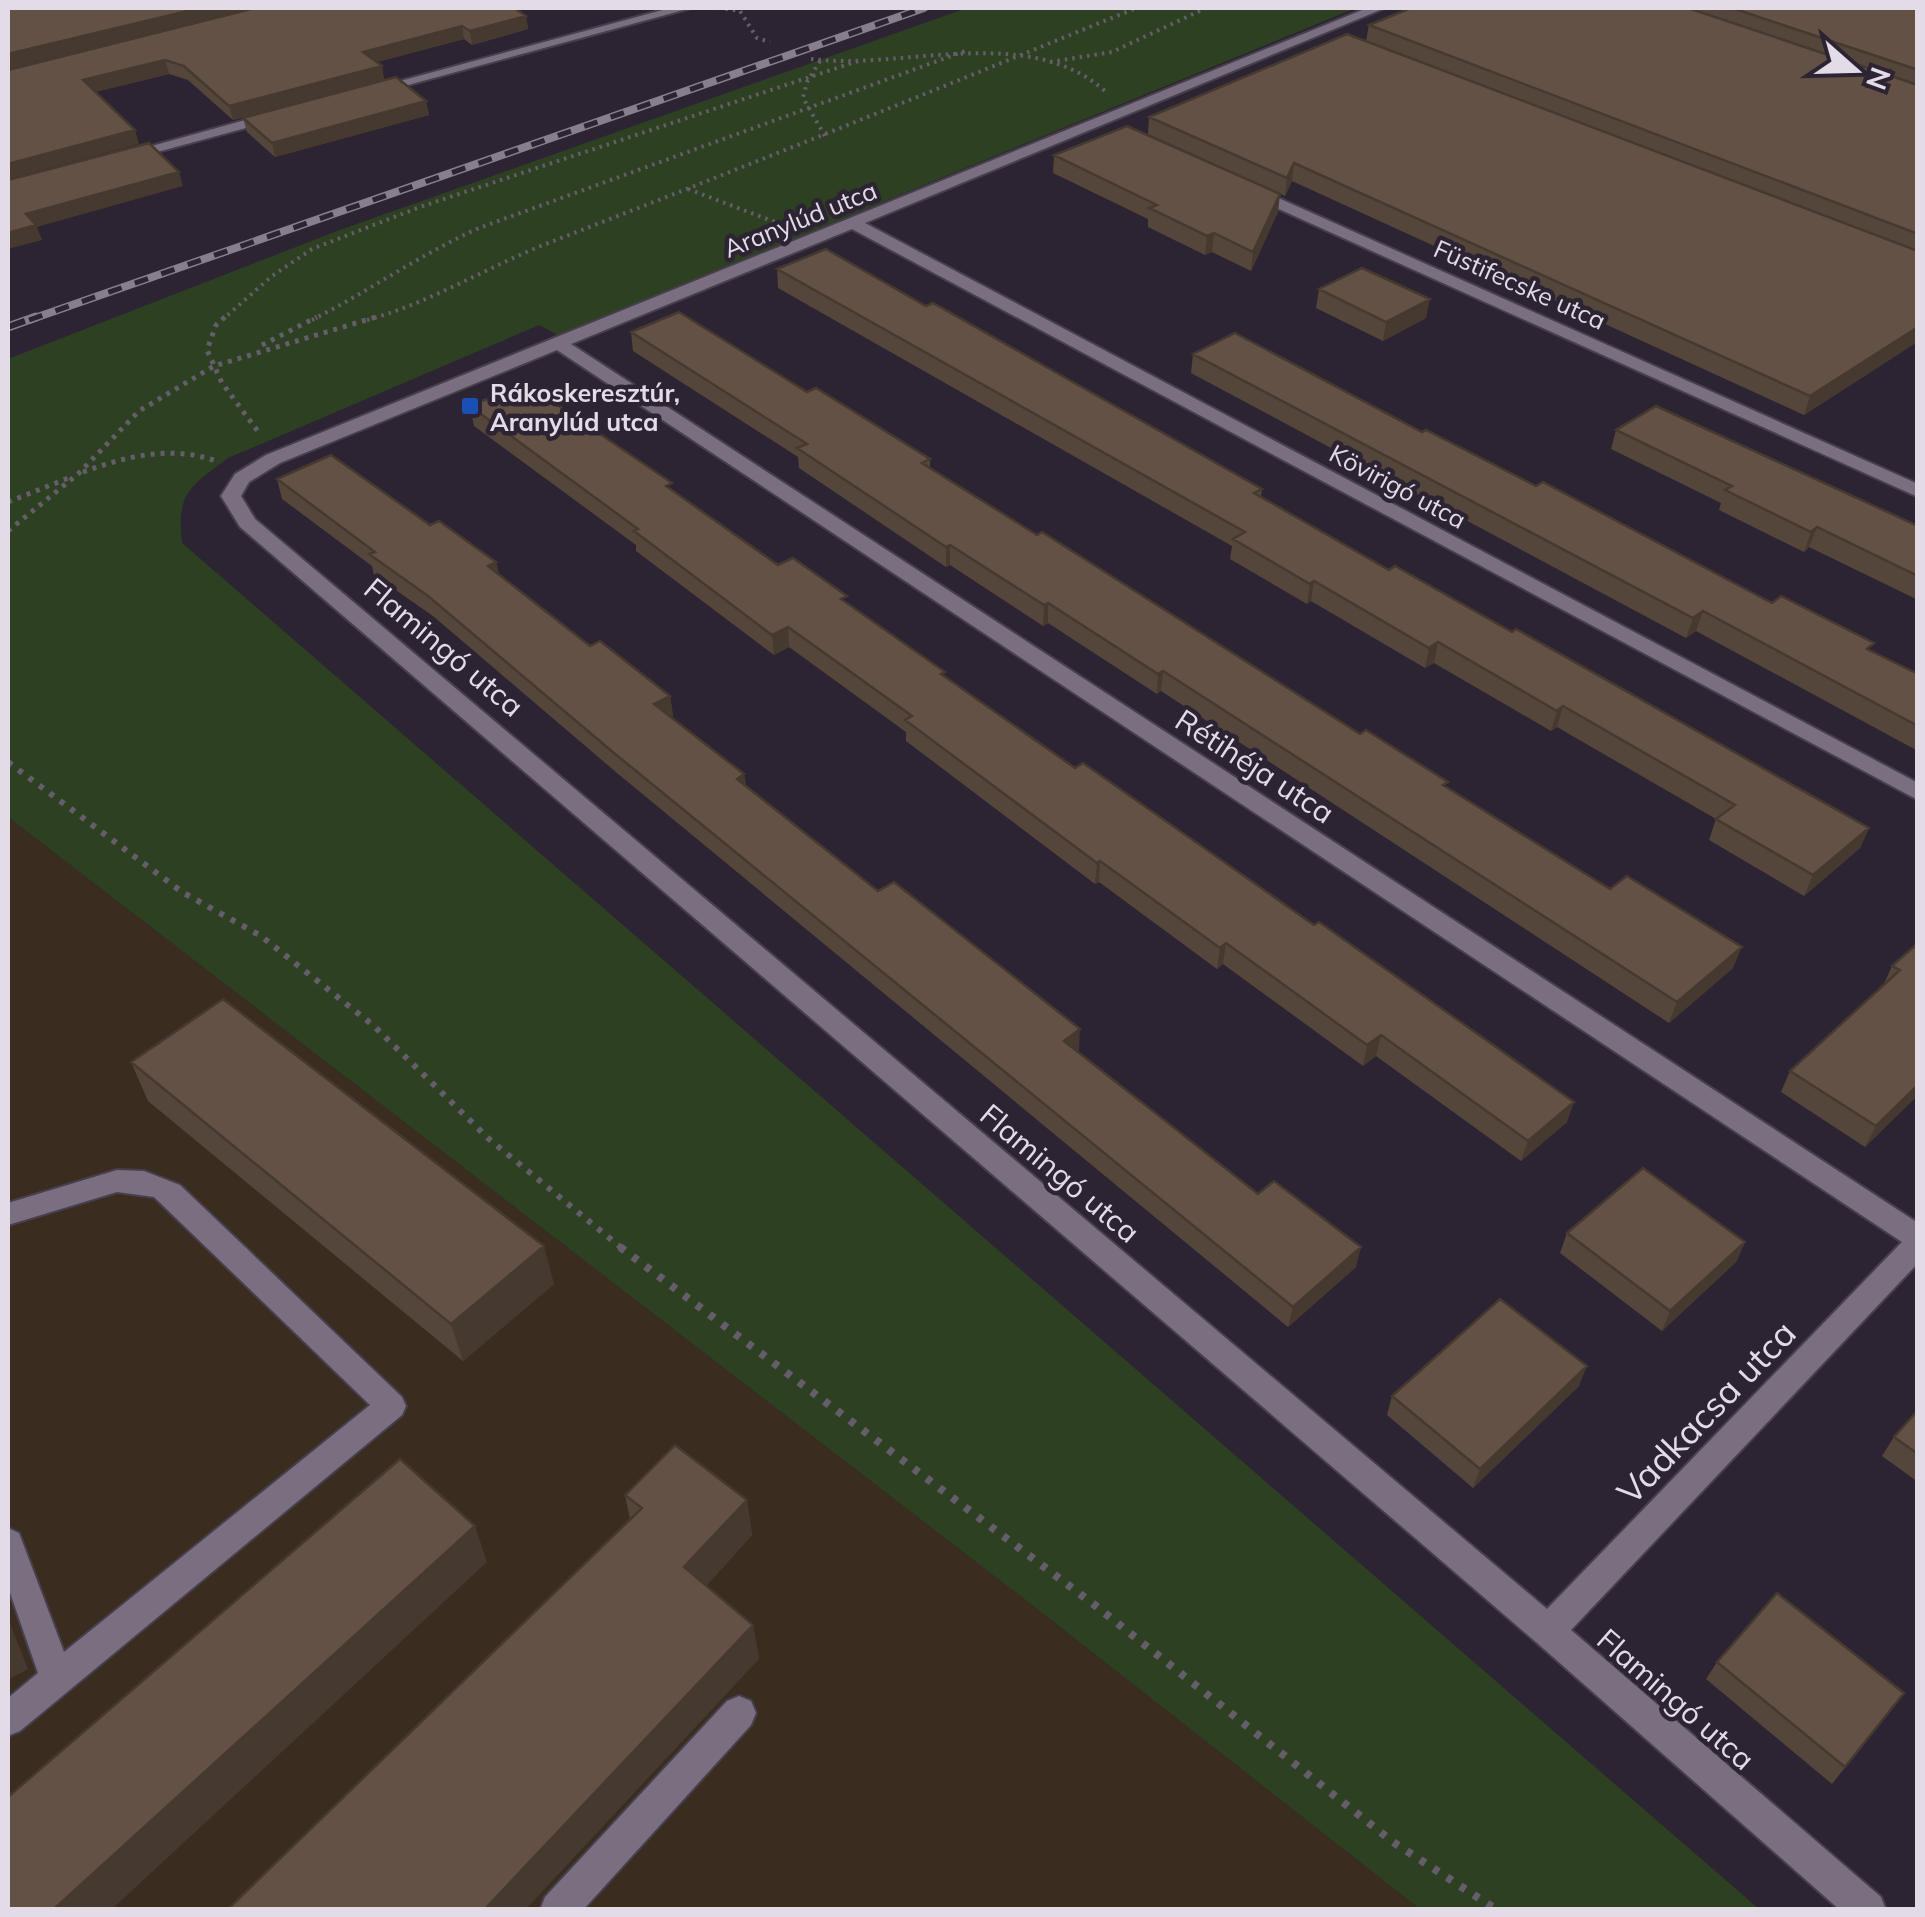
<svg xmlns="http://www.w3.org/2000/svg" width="1925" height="1917" font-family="Mulish,sans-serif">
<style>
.industrial{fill:#3b2c20}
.green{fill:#2d4122}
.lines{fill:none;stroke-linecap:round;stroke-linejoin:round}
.minor-casing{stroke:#473f4c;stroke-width:4}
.path-far3{stroke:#655d6a;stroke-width:4;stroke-dasharray:2.5 5;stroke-linecap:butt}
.path-far2{stroke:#655d6a;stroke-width:5;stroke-dasharray:4 6;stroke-linecap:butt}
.path-far1{stroke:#655d6a;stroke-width:6;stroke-dasharray:5 8;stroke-linecap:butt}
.path{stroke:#655d6a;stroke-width:8;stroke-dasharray:6 10;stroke-linecap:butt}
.minor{fill:#7a6f81;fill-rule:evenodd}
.rail-far1-casing{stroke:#877f8c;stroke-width:8}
.rail-casing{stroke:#877f8c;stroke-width:9}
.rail-far1{stroke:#2d2433;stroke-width:5;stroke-dasharray:14;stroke-linecap:butt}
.rail{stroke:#2d2433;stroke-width:6;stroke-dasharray:18;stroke-linecap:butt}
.wall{fill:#55463b}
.shaded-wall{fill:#453930}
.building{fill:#635145;stroke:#453930;stroke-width:2.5}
.transit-dot{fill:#1a4fb4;stroke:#2d2433;stroke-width:4}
.labels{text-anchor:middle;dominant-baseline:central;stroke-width:9;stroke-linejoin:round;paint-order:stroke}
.far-street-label{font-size:25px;fill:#e3dce7;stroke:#2d2433}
.far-poi-label{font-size:25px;font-weight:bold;fill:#e3dce7;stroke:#2d2433;text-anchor:start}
.street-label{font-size:30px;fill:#e3dce7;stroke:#2d2433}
.near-street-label{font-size:35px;fill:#e3dce7;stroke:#2d2433}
</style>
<rect width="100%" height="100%" fill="#2d2433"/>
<path class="industrial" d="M8,817L1036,1608L1420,1909H8Z"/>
<path class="green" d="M967,8H1356L558,335L539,325L228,458C191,486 176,492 182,543L1759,1909H1420L1036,1608L8,817V359L337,231Z"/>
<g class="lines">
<defs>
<path id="minor" d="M670,8H691L375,94L363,91Z
M1367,8H1385L865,223L1918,783V800L852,229L571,344L1918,1223V1263L1571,1630L1881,1897L1886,1910H1840L1536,1642L240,527L221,496L235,474L266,455ZM557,350L1902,1242L1547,1609L255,519L241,496L249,482L280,463Z
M278,111L285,115L283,118L124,161L116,156Z
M1247,184L1918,484V497L1241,192V186Z
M117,1170L144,1171L180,1185L402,1397L406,1406L402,1415L20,1731L8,1736V1698L38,1673L8,1587V1528L19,1533L64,1652L370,1405L154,1197L117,1192L8,1225V1203Z
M739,1696L751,1701L756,1713L751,1725L583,1910H540L545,1897L727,1701Z"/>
</defs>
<use href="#minor" class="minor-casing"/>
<path class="path-far3" d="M718,8L740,11L757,38L770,42
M811,59C899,71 1027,22 1105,91
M820,61L807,82L803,98L825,136
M1050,62L1112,52L1206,8
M688,189L775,222
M222,320L272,276L312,249L420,207L861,60
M312,320C369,291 421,254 479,228L965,51
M367,320C433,302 492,264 556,240C750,165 943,87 1136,8"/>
<path class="path-far2" d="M225,317L216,325L207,350L222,383L260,434
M262,345L317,317
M83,472C127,456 171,445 216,461
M8,502L71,477
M8,531L78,474L139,411L214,366L376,317"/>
<path class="path-far1" d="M8,762L182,892L261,936L374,1026L489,1139L624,1250"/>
<path class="path" d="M620,1247L1092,1603L1393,1842L1497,1910"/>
<use href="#minor" class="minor"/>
<defs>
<path id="rail-far1" d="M29,320L924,8"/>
<path id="rail" d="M8,327L36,317"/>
</defs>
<use href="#rail-far1" class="rail-far1-casing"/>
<use href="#rail" class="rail-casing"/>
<use href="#rail-far1" class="rail-far1"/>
<use href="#rail" class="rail"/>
</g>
<path class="wall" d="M8,8H517H515L526,16L528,29L472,45L464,39L377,62L382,66L384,80L233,120L188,80L169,74L95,92L139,144Z
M1411,8H1918V345L1914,344L1804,415L1292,181L1285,196L1148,134L1149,117L1366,41L1369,25Z
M426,101L429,115L275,157L247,132L243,118Z
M1054,155L1278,212L1251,271L1212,252L1205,255L1148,227V219L1053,173Z
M777,269L926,306L1262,489L1261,497L1389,570L1869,828L1860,848L1804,896L1709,840L1716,819L1557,727L1551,731L1434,663L1425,668L1311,601L1307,604L1230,559L1232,546L778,288Z
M1319,289L1426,318L1383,341L1316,308Z
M631,332L807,392L930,459V468L1447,788L1733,968L1669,1023L1161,691L1157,694L1048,623L1043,626L950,565L946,567L799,468L798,457L633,351Z
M1193,354L1422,432L1536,486L1918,674V751L1696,631L1686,638L1191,373Z
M470,406L673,490L778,565L848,604L945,676L1567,1122L1521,1161L1376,1056L1363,1066L1223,964L1217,969L1099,882L1095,884L906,741V732L789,647L774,655L636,551V545L474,426Z
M1616,430L1918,526V600L1809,547L1804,552L1719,510L1721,503L1611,449Z
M277,479L430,525L496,562L499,575L590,646L670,696L673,716L671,717L744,774L746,786L1079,1050L1077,1051L1258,1194L1356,1267L1288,1327L617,773L433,616L374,575L372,566L282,499Z
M1918,943V1095L1865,1147L1781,1092L1790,1071L1883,986L1892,966Z
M131,1062L554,1284L463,1361L148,1101Z
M1567,1233L1745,1242L1736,1262L1662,1331L1560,1253Z
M1579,1386L1473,1488L1387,1415L1392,1396Z
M1918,1410V1482L1882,1456L1894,1437Z
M625,1495L747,1500L752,1535L706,1586L753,1625L759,1659L630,1519Z
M1717,1662L1904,1693L1832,1784L1706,1679Z"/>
<path class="shaded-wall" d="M200,8H258L8,69V54Z
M526,16L528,29L472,45L470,31Z
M462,26L464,39L366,65L363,52Z
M165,60L169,74L87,94L83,80Z
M382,66L384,80L233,120L229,106Z
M426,101L429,115L275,157L272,143Z
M135,130L139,144L8,179V164Z
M1294,163L1292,181L1285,196L1287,178Z
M179,172L183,186L37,227L42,240L8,249V233L26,214Z
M1280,194L1278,212L1251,271L1253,252Z
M1214,233L1212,252L1205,255L1207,236Z
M1430,299L1426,318L1383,341L1386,322Z
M1918,327V335L1914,344L1804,415L1810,396Z
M1817,527L1809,547L1804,552L1811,532Z
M950,545V565L946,567V547Z
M496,562L500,582L488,566Z
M1314,581L1311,601L1307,604L1310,584Z
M1048,603V623L1043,626L1044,605Z
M1703,611L1696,631L1686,638L1693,618Z
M788,627L789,647L774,655L772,635Z
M1438,642L1434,663L1425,668L1429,648Z
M1163,671L1161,691L1157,694L1158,674Z
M670,696L673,716L657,725L654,704Z
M1563,706L1557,727L1551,731L1557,711Z
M744,774L746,795L737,779Z
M1869,828L1860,848L1804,896L1813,875Z
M1100,861L1099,882L1095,884L1097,863Z
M1226,943L1223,964L1217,969L1220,948Z
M1742,947L1733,968L1669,1023L1677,1002Z
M1080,1029L1079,1050L1063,1062L1064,1041Z
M1381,1035L1376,1056L1363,1066L1367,1045Z
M1918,1085V1095L1865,1147L1876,1126Z
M1574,1102L1567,1122L1521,1161L1528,1141Z
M1745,1242L1736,1262L1662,1331L1670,1311Z
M544,1246L554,1284L463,1361L451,1324Z
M1361,1247L1356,1267L1288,1327L1293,1307Z
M1587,1366L1579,1386L1473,1488L1480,1469Z
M747,1500L752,1535L691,1602L684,1567Z
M475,1526L487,1562L111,1910H53Z
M8,1618L28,1669L8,1680Z
M753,1625L759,1659L525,1910H484Z"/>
<path class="building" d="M8,8H200L8,54Z
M255,8H514L526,16L470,31L462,26L363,52L382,66L229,106L184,66L165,60L83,80L135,130L8,164V70Z
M1411,8H1688L1918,85V234L1369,25Z
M1732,8H1918V70Z
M1347,34L1918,251V327L1810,396L1294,163L1287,178L1149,117Z
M396,77L426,101L272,143L243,118Z
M1127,126L1280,194L1253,252L1214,233L1207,236L1149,208L1157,205L1054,155Z
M149,143L179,172L26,214L36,225L8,233V180Z
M826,249L926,306L933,303L1262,489L1254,493L1389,570L1395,566L1512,632L1516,629L1869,828L1813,875L1716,819L1735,805L1563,706L1557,711L1438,642L1429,648L1314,581L1310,584L1233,539L1245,532L777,269Z
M1362,268L1430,299L1386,322L1319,289Z
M679,312L807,392L816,388L930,459L922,463L1037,535L1042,532L1360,734L1366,730L1448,782L1443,785L1610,889L1627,876L1742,947L1677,1002L1163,671L1158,674L1048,603L1044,605L950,545L946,547L797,448L807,444L631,332Z
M1235,333L1422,432L1426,430L1536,486L1543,482L1772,603L1781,596L1874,643L1867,649L1918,674V726L1703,611L1693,618L1193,354Z
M525,383L672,483L666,486L778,565L793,558L847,596L841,599L945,672L941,674L1075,768L1083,763L1314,925L1319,922L1574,1102L1528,1141L1381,1035L1367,1045L1226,943L1220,948L1100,861L1097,863L905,720L912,716L788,627L772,635L634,531L638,529L470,406Z
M1656,406L1918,526V576L1817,527L1811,532L1725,490L1732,486L1616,430Z
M331,455L430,525L439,521L496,562L488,566L590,646L600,641L670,696L654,704L744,774L737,779L878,891L894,882L1080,1029L1064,1041L1258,1194L1274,1181L1361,1247L1293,1307L614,753L428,596L369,554L375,552L277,479Z
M1918,943V1085L1876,1126L1790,1071L1900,970L1892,966Z
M223,999L544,1246L451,1324L131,1062Z
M1643,1168L1745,1242L1670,1311L1567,1233Z
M1500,1299L1587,1366L1480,1469L1392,1396Z
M1918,1410V1454L1894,1437Z
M675,1445L747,1500L684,1567L753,1625L484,1910H227L642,1508L625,1495Z
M400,1459L475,1526L53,1910H8V1797Z
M1777,1593L1904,1693L1845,1767L1717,1662Z"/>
<rect class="transit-dot" x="460" y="396" width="20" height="20" rx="5"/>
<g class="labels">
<g class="far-street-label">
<text transform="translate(800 219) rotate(-22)">Aranylúd utca</text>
<text transform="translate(1520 284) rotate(24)">Füstifecske utca</text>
<text transform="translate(1398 486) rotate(28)">Kövirigó utca</text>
</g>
<g class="far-poi-label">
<text x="490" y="392">Rákoskeresztúr,<tspan x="490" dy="29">Aranylúd utca</tspan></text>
</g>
<g class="street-label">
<text transform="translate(444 647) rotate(40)">Flamingó utca</text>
<text transform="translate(1255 766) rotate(33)">Rétihéja utca</text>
<text transform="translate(1060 1173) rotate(40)">Flamingó utca</text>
<text transform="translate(1676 1699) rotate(41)">Flamingó utca</text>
</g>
<g class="near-street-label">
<text transform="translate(1706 1412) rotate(-46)">Vadkacsa utca</text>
</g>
</g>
<rect width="1925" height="1917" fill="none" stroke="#e3dce7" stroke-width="20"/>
<g transform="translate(1855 70) rotate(110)" stroke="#2d2433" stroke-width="8" paint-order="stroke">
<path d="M0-8L18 38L0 25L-18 38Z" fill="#e3dce7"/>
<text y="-15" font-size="28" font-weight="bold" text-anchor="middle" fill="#e3dce7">N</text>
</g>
</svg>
